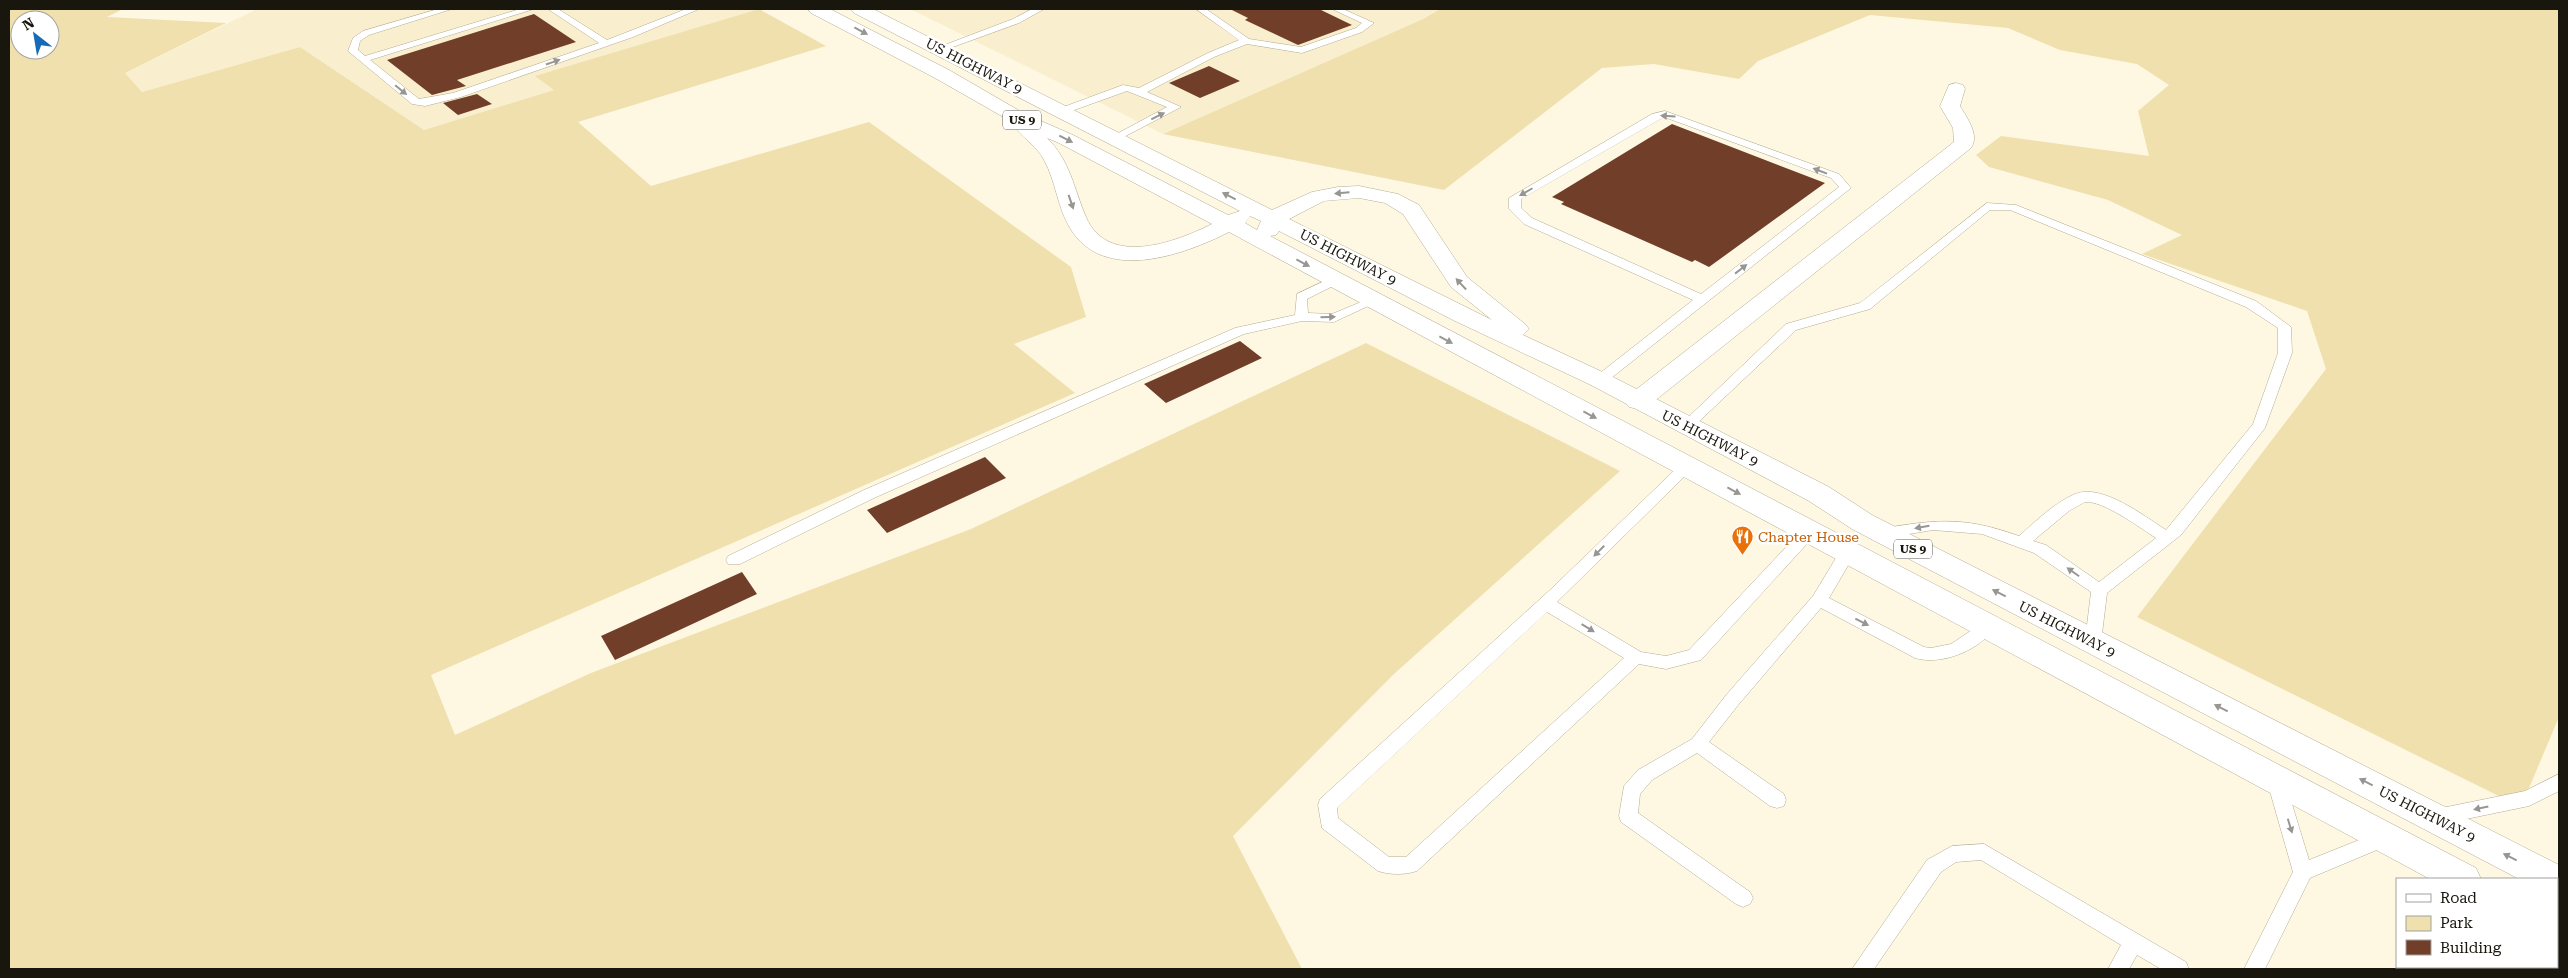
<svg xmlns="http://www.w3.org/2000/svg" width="2568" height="978" font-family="'Roboto Serif',serif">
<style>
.built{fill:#f9efce}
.green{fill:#efe0ae;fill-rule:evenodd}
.building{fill:#713e2a}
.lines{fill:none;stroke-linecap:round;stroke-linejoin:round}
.service-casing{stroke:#b3ac93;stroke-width:1}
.minor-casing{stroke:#b3ac93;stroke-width:1}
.trunk-casing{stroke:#b3ac93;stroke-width:1}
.service{fill:#fff;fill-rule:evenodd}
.minor{fill:#fff;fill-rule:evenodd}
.trunk{fill:#fff;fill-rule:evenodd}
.oneway{fill:#989692}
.labels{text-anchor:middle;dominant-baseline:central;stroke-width:5;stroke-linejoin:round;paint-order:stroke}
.shield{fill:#fff;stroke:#5e5c56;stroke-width:1}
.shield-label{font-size:12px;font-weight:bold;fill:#19160d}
.street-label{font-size:14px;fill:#19160d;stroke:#fff}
.food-label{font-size:14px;fill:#c56008;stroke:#fff;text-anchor:start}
</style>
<rect width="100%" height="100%" fill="#fef8e3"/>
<path class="built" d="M257,9H759L536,76L555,90L424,130L300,47L142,92L125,73Z
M910,9H1438L1423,19L1163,134Z"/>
<path class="green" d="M9,9H123L107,17L226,23L125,73L142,92L300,47L424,130L554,90L535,76L759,9L826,46L578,122L651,186L869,122L1071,267L1086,317L1014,344L1075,393L431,675L455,735L591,673L971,529L1366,343L1620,471L1394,674L1233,836L1302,969H9ZM20,20H50V50H20Z
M1435,9H2559V717L2521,807L2137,617L2326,369L2307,311L2142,254L2182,235L2108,200L1989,167L1976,155L2001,136L2149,156L2138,111L2169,85L2137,64L2060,50L2008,28L1870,15L1758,61L1739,79L1654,64L1602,68L1444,190L1163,134L1423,19L1438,10Z"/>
<path class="building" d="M1230,9H1319L1352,25L1298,45L1245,20L1248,18Z
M534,14L576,42L457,80L466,86L432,95L387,60Z
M1209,66L1240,81L1200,98L1169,83Z
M477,94L492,104L458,115L443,103Z
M1672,124L1825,183L1709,267L1695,260L1692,262L1561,204L1564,202L1552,197Z
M1240,341L1262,358L1166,403L1144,384Z
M985,457L1006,478L887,533L867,510Z
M742,572L757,594L615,660L601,636Z"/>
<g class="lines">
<defs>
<path id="service" d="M438,9H452L369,35L360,41L358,50L365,56L520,9H534L370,60L419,99L453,93L599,43L548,9H558L607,40L686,9H699L633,37L461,97L425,106L412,104L348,51L353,38L363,31Z
M1032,9H1044L1019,23L942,51L934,49L1013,19Z
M1196,9H1206L1249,39L1301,47L1356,28L1362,23L1332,9H1343L1374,23L1362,32L1302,53L1247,44L1214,57L1147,92L1181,107L1118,140L1114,141L1109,138L1167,107L1127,91L1066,113H1058V109L1123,85L1139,88L1208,53L1239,40Z
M1665,111L1839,174L1851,188L1605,383L1600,384L1593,380L1595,377L1693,300L1524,224L1509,209V198L1652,114ZM1664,117L1831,178L1839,187L1701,294L1532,218L1521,208V199Z
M1987,203L2016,205L2256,301L2291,327L2292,353L2265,428L2181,535L2107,593L2101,642L2099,646L2093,648L2087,646L2085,642L2091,592L2034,553L1982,534L1933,530L1885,538L1880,537L1877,533L1880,529L1885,528C1939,519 1966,517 2019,536C2036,521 2054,503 2075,494C2102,483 2144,516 2166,530L2253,424L2278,353V328L2246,307L2010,210H1990L1870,309L1796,330L1691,429L1686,431L1679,426L1786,324L1860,303ZM2085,502C2103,500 2140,528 2156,538L2099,582L2046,545L2033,541L2069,511Z
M1335,276L1341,280L1339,283L1307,299L1308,313L1332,314L1373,297L1379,301L1334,322L1302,321L1244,334L874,498L740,564H728L726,560L728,556L864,490L1235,328L1295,315L1297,294Z
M1687,461L1694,466L1692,469L1557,602L1641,652L1666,656L1689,650L1805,527H1815L1818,531L1815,535L1701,660L1666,669L1639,664L1417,871C1405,875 1390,875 1378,871L1322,828L1318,805L1320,799L1550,590L1682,463ZM1547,612L1624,658L1406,857H1389L1338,818L1337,808Z
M1848,546L1854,548L1856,552L1829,598L1924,647L1931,648L1951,644L1987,620L1993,622L1995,626C1982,650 1941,666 1915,658L1821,608L1739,704L1709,742L1784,794L1786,800L1784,806L1777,808L1770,806L1697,753L1652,780L1640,794L1638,813L1750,892L1753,898L1750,904L1743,907L1736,904L1621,822L1619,816L1624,786L1638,770L1692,739L1727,694L1813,596L1842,548Z
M2276,773L2283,776L2285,781L2309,860L2384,830L2391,832L2394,838L2391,844L2310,878L2265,969H2244L2293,872L2267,781L2269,776Z
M2559,774V791L2529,806L2437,825L2430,823L2428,817L2430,811L2437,809L2525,791Z
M1984,844L2186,962L2189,969H2161L2137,955L2129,969H2108L2121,945L1981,860L1956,862L1941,872L1874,969H1852L1927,860L1952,846Z"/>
<path id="minor" d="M1956,83L1963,85L1965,89L1960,106C1967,118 1980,135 1971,148L1647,407L1638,409L1629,407L1625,401L1629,395L1954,142L1953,128L1940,106L1949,85Z"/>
<path id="trunk" d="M808,9H830L949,70L1025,114L1073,135L1228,215L1240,211L854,13L851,9H873L1272,210L1312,192L1338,187L1359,186L1398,194L1419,205L1467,277L1525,324L1529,329L1523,335L1609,375L1829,487L1872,515L2559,865V893H2557V879H2519L1852,529L1809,501L1591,385L1455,321L1279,231L1276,235L1270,236L2476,868L2481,879H2430L1229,232C1184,255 1103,284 1070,228C1057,207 1056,181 1044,160C1038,148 1025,139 1016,129L1014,123L935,78L811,13ZM1047,138L1059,143L1212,224C1176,242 1108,268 1086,217C1074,189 1070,160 1047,138ZM1359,198L1385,203L1403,214L1451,287L1492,320L1289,219L1324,201ZM1250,216L1261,221L1257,230L1245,223Z
M2557,912L2559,913V947L2557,946Z"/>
</defs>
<use href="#service" class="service-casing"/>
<use href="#minor" class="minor-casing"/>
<use href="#trunk" class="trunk-casing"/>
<use href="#service" class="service"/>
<use href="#minor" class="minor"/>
<use href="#trunk" class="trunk"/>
</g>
<defs><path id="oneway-solid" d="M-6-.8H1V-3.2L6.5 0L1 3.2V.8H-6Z" transform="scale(1.25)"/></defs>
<g class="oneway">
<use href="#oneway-solid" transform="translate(861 31) rotate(28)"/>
<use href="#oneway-solid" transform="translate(553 62) rotate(-19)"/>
<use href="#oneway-solid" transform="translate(401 90) rotate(39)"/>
<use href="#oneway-solid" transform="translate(1158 116) rotate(-26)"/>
<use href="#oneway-solid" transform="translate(1668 116) rotate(-176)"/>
<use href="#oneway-solid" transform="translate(1066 139) rotate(27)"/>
<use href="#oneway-solid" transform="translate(1820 171) rotate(-159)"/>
<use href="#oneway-solid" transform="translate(1526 192) rotate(150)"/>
<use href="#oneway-solid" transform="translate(1342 193) rotate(175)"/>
<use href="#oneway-solid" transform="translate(1229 196) rotate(-153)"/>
<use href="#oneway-solid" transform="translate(1071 202) rotate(71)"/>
<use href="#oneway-solid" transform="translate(1303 263) rotate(28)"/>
<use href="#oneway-solid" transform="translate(1741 269) rotate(-38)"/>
<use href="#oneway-solid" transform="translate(1461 284) rotate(-133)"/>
<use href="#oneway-solid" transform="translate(1328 317) rotate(-2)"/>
<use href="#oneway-solid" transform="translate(1446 340) rotate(28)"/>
<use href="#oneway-solid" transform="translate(1590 415) rotate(28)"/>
<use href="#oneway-solid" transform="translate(1734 491) rotate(28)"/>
<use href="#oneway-solid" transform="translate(1922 527) rotate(170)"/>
<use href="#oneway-solid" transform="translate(1599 551) rotate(135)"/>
<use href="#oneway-solid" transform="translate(2073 572) rotate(-145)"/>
<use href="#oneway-solid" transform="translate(1999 593) rotate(-153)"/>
<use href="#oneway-solid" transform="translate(1862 622) rotate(27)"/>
<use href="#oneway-solid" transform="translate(1588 628) rotate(31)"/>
<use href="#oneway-solid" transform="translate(2221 708) rotate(-153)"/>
<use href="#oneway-solid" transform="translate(2366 782) rotate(-153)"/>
<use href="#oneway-solid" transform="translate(2481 808) rotate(168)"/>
<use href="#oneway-solid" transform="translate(2290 826) rotate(73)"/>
<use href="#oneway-solid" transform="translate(2510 857) rotate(-153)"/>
</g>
<defs>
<symbol id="restaurant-pin" viewBox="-11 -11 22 30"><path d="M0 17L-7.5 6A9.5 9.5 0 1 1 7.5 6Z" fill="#e8710a" stroke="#fff"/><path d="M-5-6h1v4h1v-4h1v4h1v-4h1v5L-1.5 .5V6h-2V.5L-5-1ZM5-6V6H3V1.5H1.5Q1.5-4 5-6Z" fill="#fff"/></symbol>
</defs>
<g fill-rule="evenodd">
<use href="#restaurant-pin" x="1730" y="524" width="25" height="34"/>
</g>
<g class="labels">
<g class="shield">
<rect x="1003" y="110.5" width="38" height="19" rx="4"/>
<rect x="1894" y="539.5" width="38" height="19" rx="4"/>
</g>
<g class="shield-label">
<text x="1022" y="120">US 9</text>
<text x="1913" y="549">US 9</text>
</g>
<g class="street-label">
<text transform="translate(974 66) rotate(27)">US HIGHWAY 9</text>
<text transform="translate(1348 257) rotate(27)">US HIGHWAY 9</text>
<text transform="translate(1710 438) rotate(27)">US HIGHWAY 9</text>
<text transform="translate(2067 629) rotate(27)">US HIGHWAY 9</text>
<text transform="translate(2427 814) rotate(27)">US HIGHWAY 9</text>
</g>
<g class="food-label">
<text x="1758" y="537">Chapter House</text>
</g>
</g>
<rect width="2568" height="978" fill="none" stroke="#19160d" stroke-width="20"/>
<rect x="2396" y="878" width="162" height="90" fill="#ffffff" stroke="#a3a29e"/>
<rect x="2406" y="894" width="25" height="8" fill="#ffffff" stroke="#a3a29e"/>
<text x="2440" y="903" font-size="15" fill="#19160d">Road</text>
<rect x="2406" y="916" width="25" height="15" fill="#efe0ae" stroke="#a3a29e"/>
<text x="2440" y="928" font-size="15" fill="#19160d">Park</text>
<rect x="2406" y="940" width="25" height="15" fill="#713e2a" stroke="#a3a29e"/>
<text x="2440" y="953" font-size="15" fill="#19160d">Building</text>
<g transform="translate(35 35) rotate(329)"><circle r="24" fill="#ffffff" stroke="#a3a29e"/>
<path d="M0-4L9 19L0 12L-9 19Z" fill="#176ab8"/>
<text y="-8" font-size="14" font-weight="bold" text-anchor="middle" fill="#19160d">N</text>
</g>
</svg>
